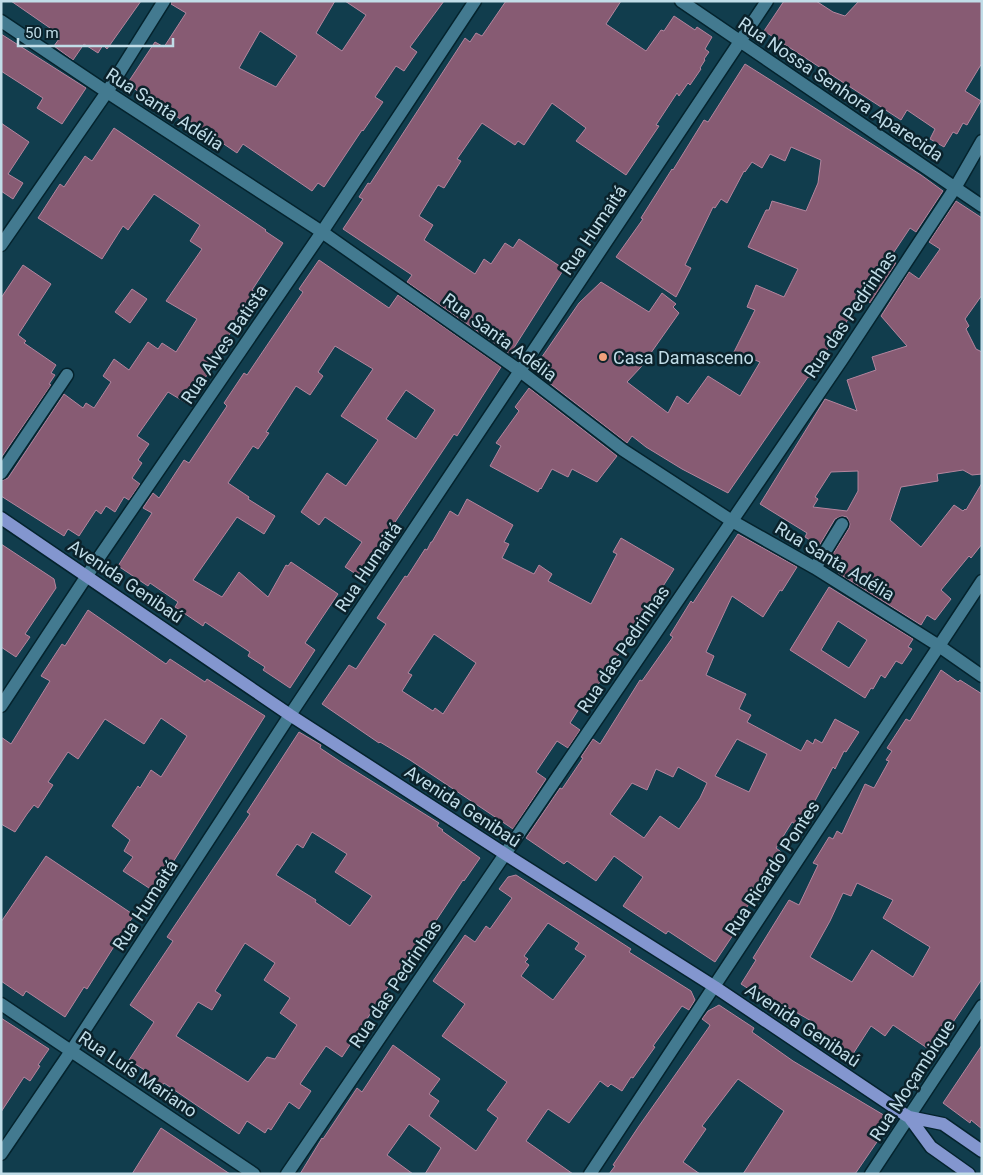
<svg xmlns="http://www.w3.org/2000/svg" width="983" height="1175" font-family="Roboto,sans-serif">
<style>
.building{fill:#875b73;stroke:#b4859e;fill-rule:evenodd}
.lines{fill:none;stroke-linecap:round;stroke-linejoin:round}
.minor-casing{stroke:#04232d;stroke-width:15}
.primary-casing{stroke:#04232d;stroke-width:15}
.minor{stroke:#437a90;stroke-width:12}
.primary{stroke:#8396cf;stroke-width:12}
.poi-dot{fill:#f1a17c;stroke:#0b222b;stroke-width:2}
.labels{text-anchor:middle;dominant-baseline:central;stroke-width:5;stroke-linejoin:round;paint-order:stroke}
.street-label{font-size:18px;fill:#c1dde8;stroke:#0b222b}
.poi-label{font-size:18px;fill:#c1dde8;stroke:#0b222b;text-anchor:start}
</style>
<rect width="100%" height="100%" fill="#113d4d"/>
<path class="building" d="M11,1H141L107,49L103,45L98,53L84,44L73,60L54,46L59,39L50,28Z
M172,1H335L316,33L342,51L366,15L345,1H444L410,47L417,52L404,71L396,66L375,97L383,102L363,131L362,130L324,187L318,183L312,191L243,144L237,153L184,117L182,120L127,84L155,42L164,47L186,13L171,4ZM260,31L297,56L276,87L239,68Z
M506,1H621L606,24L646,51L661,30L664,31L674,16L695,30L697,27L712,37L705,49L709,52L704,59L705,60L700,68L701,69L690,85L688,83L679,96L677,93L656,125L659,126L626,175L576,141L586,128L552,103L524,145L518,141L515,145L482,123L457,159L461,161L444,188L438,185L419,216L433,225L424,240L475,274L484,259L491,264L505,243L513,248L519,239L564,269L510,354L407,282L412,275L343,229L363,199L359,197L368,183L370,184L465,38L470,42L476,33L482,36Z
M784,1H816L833,12L845,16L859,1H982V63L965,91L981,101L967,125L963,123L957,134L953,132L944,147L930,139L935,129L907,110L901,120L764,31Z
M1,34L86,88L62,124L37,108L43,98L1,71Z
M745,64L921,175L943,191L916,232L910,228L890,258L896,263L870,303L863,295L842,329L840,327L811,378L808,377L728,493L682,469L646,447L632,436L627,443L539,375L543,369L537,364L579,303L601,282L649,312L662,293L676,304L673,307L679,313L641,367L627,382L668,413L677,396L688,404L708,376L740,396L760,362L734,352L755,310L747,307L756,285L784,297L798,269L748,247L766,210H769L772,201L806,211L818,183L821,160L791,147L785,161L770,154L762,168L752,162L745,172L744,171L727,203L721,199L715,208L713,207L685,265L691,268L676,297L616,257L643,219L641,218L672,169L673,170L704,120L708,122Z
M1,123L29,142L8,174L23,183L13,199L1,191Z
M114,128L266,230L265,231L283,243L252,290L256,293L226,340L223,338L203,370L207,375L188,404L168,392L137,436L149,444L138,460L142,463L132,478L140,484L129,500L124,497L115,512L106,506L101,514L96,510L79,536L68,529L64,536L1,496V481L8,478L64,394L83,408L86,403L94,408L111,382L103,376L114,359L129,370L148,342L158,349L162,343L176,352L197,319L166,301L202,249L190,241L200,225L154,194L128,230L123,226L102,259L38,218L60,184L64,187L85,156L92,161Z
M956,201L982,218V295L965,319L969,326L966,329L976,349L982,352V474L972,475L963,470L937,474L938,481L901,487L890,520L921,547L954,505L963,511L965,509L966,510L982,483V544L971,558L969,556L941,590L951,599L935,620L927,615L921,625L838,573L845,562L833,554L849,528L850,524L847,517L842,516L835,519L819,546L805,537L807,533L760,504L825,399L857,411L847,380L876,370L872,357L907,346L881,316L909,272L919,279L940,249L929,242ZM858,471V491L847,511L813,507L818,499L815,497L831,472Z
M319,260L389,308L398,295L501,367L457,436L454,434L359,576L345,567L362,542L325,517L319,525L301,512L327,473L346,486L378,440L341,416L373,369L335,346L318,372L323,376L310,395L296,386L266,432L269,433L258,449L253,446L228,483L249,497L248,499L275,516L264,534L237,517L193,580L222,597L239,572L268,597L286,565L288,566L291,562L338,594L305,643L315,650L290,688L263,670L265,667L248,656L250,652L205,622L203,626L175,607L178,602L150,583L148,586L118,566L152,513L143,508L153,493L159,498L184,460L189,463L227,406L224,403L244,373L247,375L303,292L299,289ZM406,390L435,410L416,439L386,419Z
M23,265L51,284L18,335L26,341L24,343L56,365L51,373L55,375L49,384L51,385L1,458V298Z
M132,289L147,299L130,323L115,312Z
M529,388L617,456L597,482L572,469L568,477L552,469L541,489L540,488L538,492L490,466L501,446L496,443L519,411L515,407Z
M467,499L513,525L504,542L509,544L502,558L534,574L539,565L552,574L548,581L591,604L617,554L613,552L621,538L674,569L637,627L589,698L587,696L570,723L580,730L568,748L557,741L536,772L546,779L513,829L410,760L380,742L379,743L322,704L349,665L356,669L386,624L377,618L405,576L407,577L425,549L427,550L431,542H432L450,511L458,516ZM434,634L476,663L443,714L435,708L433,711L402,691L412,675L408,673Z
M738,534L797,567L782,591L780,590L763,617L732,596L706,652L714,656L706,675L746,694L739,709L751,715L747,722L801,751L807,740L813,744L815,739L822,743L835,719L859,732L846,752L844,751L835,769L833,767L801,827L792,822L776,848L785,855L764,886L762,884L745,910L730,934L733,935L715,962L668,931L666,934L623,906L643,877L614,856L596,881L567,861L564,864L526,838L560,788L562,789L583,758L581,757L593,739L600,744L640,680L642,681L673,637L670,635L691,601L693,603ZM737,739L767,754L749,792L715,776ZM678,767L707,783L700,798L679,829L660,816L644,838L610,814L632,783L647,790L656,769L673,777Z
M1,544L54,579L56,588L25,634L30,637L16,657L1,647Z
M829,587L913,639L908,647L912,649L902,664L896,661L885,678L881,675L873,689L871,688L865,698L790,650ZM838,621L867,640L849,668L821,650Z
M88,610L166,664L170,659L205,682L207,679L265,716L158,886L155,884L152,890L123,871L133,857L124,851L130,840L112,826L138,786L140,788L151,770L161,777L187,736L161,718L144,744L105,719L78,759L68,752L48,782L53,785L38,808L34,805L27,814L15,832L1,824V737L11,744L50,681L41,676L62,644L65,646Z
M941,670L958,682L960,680L982,694V979L933,1052L893,1025L885,1036L871,1026L851,1057L810,1027L813,1022L780,1003L777,1007L741,984L756,960L753,958L789,900L799,905L818,865L813,863L818,855L829,837L833,839L837,831L842,834L865,784L874,788L889,761L886,760L892,751L887,748L906,719L910,721ZM857,883L893,900L883,918L930,947L913,977L872,950L852,982L810,957L830,921L843,893L851,896Z
M299,732L321,745L320,748L341,762L439,823L437,826L443,830L442,831L480,858L464,881L463,880L406,966L403,964L342,1057L326,1046L300,1084L311,1091L299,1109L289,1102L271,1130L268,1128L265,1133L247,1121L239,1134L164,1083L161,1087L144,1075L146,1071L129,1060L154,1022L130,1005L173,941L167,937L250,814L247,812ZM312,832L347,854L335,872L372,896L350,926L315,902L316,900L276,875L297,844L303,848ZM245,943L275,963L264,980L290,998L280,1013L297,1025L275,1059L267,1057L248,1082L176,1036L198,1002L212,1010L221,995L215,991Z
M46,856L134,915L87,989L84,987L65,1017L26,991L23,996L1,981V922Z
M516,875L631,949L629,952L691,991L695,1000L689,1010L682,1006L653,1046L655,1047L633,1078L631,1077L622,1091L611,1084L608,1087L600,1081L569,1123L548,1109L526,1141L573,1174H425L441,1148L409,1124L387,1155L413,1174H300L322,1138L323,1139L357,1088L362,1092L393,1045L440,1079L429,1094L439,1101L429,1116L476,1151L498,1118L487,1110L507,1082L442,1036L465,1004L433,981L465,935L475,942L486,926L490,929L512,898L499,889L508,877ZM548,923L579,943L575,949L586,956L553,1000L521,976L529,965L525,962L528,959L524,956Z
M719,1005L754,1028L752,1032L793,1061L892,1120L855,1174H743L784,1111L738,1079L702,1126L706,1129L683,1162L700,1174H609L615,1166L613,1165L639,1126L709,1027L710,1025L702,1019L708,1011Z
M1,1018L49,1049L38,1065L40,1066L30,1081L24,1077L1,1112Z
M982,1045V1129L971,1120L970,1123L943,1103Z
M161,1128L230,1174H132Z"/>
<g class="lines">
<defs>
<path id="minor" d="M681,1L982,206
M1,21L107,92L322,232L520,371L623,450L732,521L815,568L939,646L982,676
M1,245L107,92L164,1
M1,473L67,375
M815,568L842,524
M1,706L100,556L322,232L475,1
M1,1004L254,1174
M1,1154L71,1051L290,715L767,1
M287,1174L843,358L955,188L982,141
M590,1174L982,581
M871,1174L982,1006"/>
<path id="primary" d="M1,518L290,715L505,854L715,987L904,1114L909,1117L931,1147L969,1174
M909,1117L943,1124L982,1151"/>
</defs>
<use href="#minor" class="minor-casing"/>
<use href="#primary" class="primary-casing"/>
<use href="#minor" class="minor"/>
<use href="#primary" class="primary"/>
</g>
<circle class="poi-dot" cx="603" cy="357" r="5"/>
<g class="labels">
<g class="street-label">
<text transform="translate(841 89) rotate(34)">Rua Nossa Senhora Aparecida</text>
<text transform="translate(165 109) rotate(33)">Rua Santa Adélia</text>
<text transform="translate(593 230) rotate(-56)">Rua Humaitá</text>
<text transform="translate(850 314) rotate(-56)">Rua das Pedrinhas</text>
<text transform="translate(500 337) rotate(36)">Rua Santa Adélia</text>
<text transform="translate(224 344) rotate(-56)">Rua Alves Batista</text>
<text transform="translate(835 561) rotate(31)">Rua Santa Adélia</text>
<text transform="translate(368 567) rotate(-56)">Rua Humaitá</text>
<text transform="translate(126 581) rotate(34)">Avenida Genibaú</text>
<text transform="translate(623 649) rotate(-56)">Rua das Pedrinhas</text>
<text transform="translate(463 806) rotate(33)">Avenida Genibaú</text>
<text transform="translate(772 868) rotate(-57)">Rua Ricardo Pontes</text>
<text transform="translate(145 905) rotate(-57)">Rua Humaitá</text>
<text transform="translate(395 984) rotate(-56)">Rua das Pedrinhas</text>
<text transform="translate(803 1025) rotate(34)">Avenida Genibaú</text>
<text transform="translate(138 1074) rotate(34)">Rua Luís Mariano</text>
<text transform="translate(912 1080) rotate(-57)">Rua Moçambique</text>
</g>
<g class="poi-label">
<text x="613" y="357">Casa Damasceno</text>
</g>
</g>
<rect width="983" height="1175" fill="none" stroke="#c1dde8" stroke-width="5"/>
<path d="M18 38v8h155v-8" fill="none" stroke="#c1dde8" stroke-width="2.5"/>
<text x="25" y="38" font-size="15" fill="#c1dde8" stroke="#0b222b" stroke-width="4" paint-order="stroke">50 m</text>
</svg>
